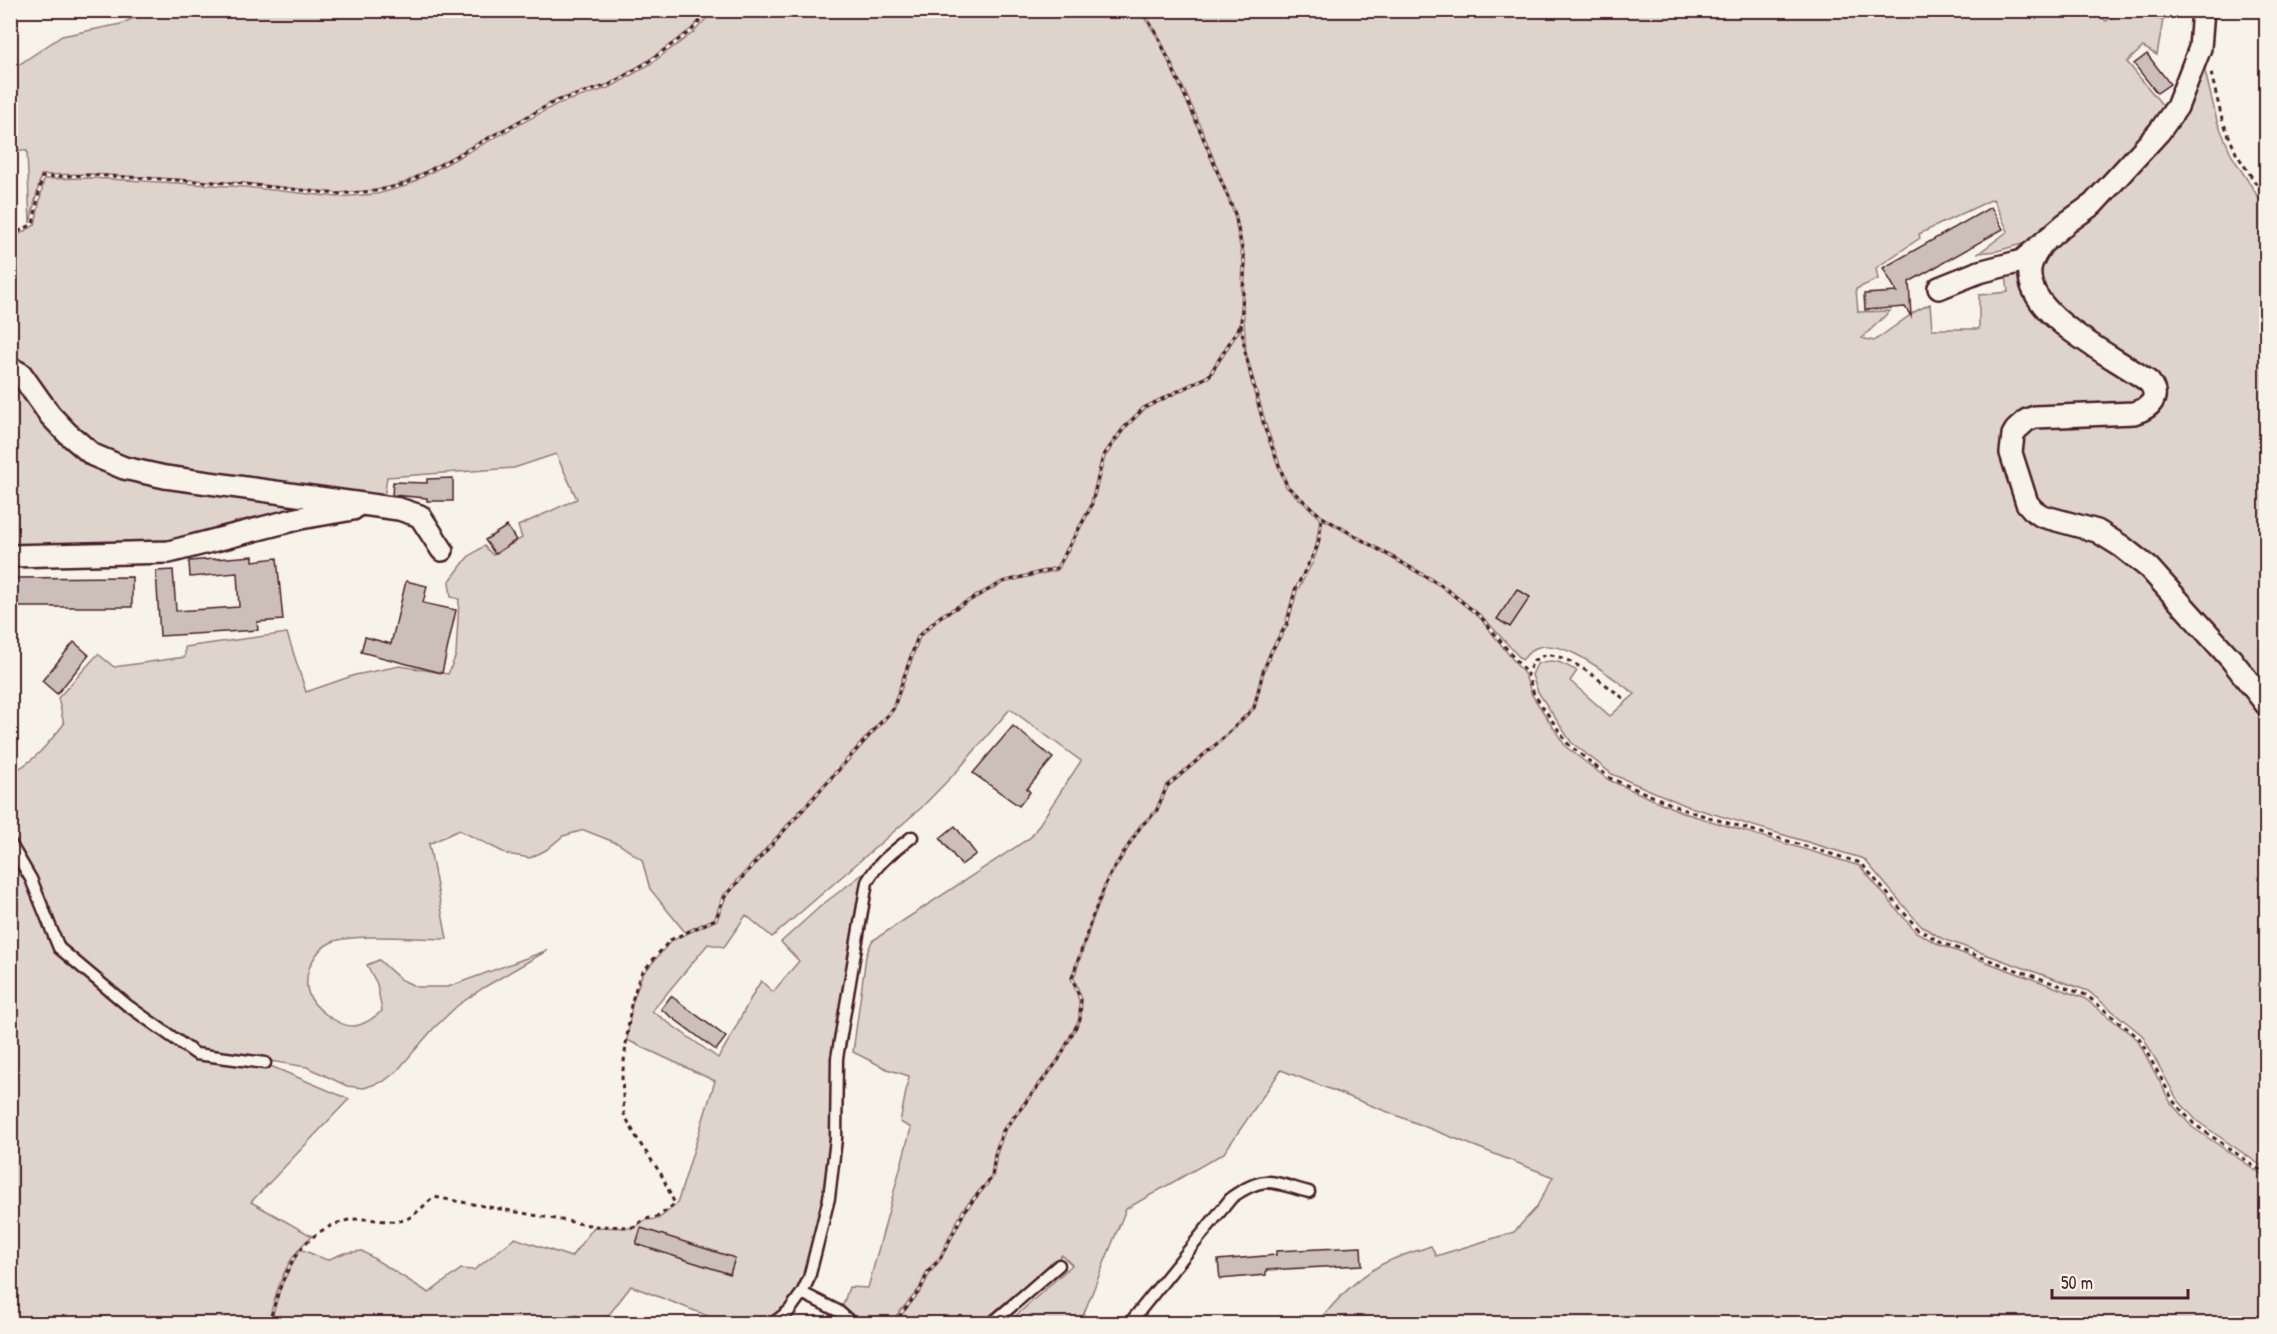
<svg xmlns="http://www.w3.org/2000/svg" width="2277" height="1334" font-family="'Patrick Hand',sans-serif">
<style>
.green{fill:#ded4cc;stroke:#947a7c;stroke-width:1.5}
.building{fill:#ccbfb9;stroke:#4a1f2b;stroke-width:1.5}
.lines{fill:none;stroke-linecap:round;stroke-linejoin:round}
.service-casing{stroke:#4a1f2b;stroke-width:15}
.minor-casing{stroke:#4a1f2b;stroke-width:26}
.path{stroke:#4a1f2b;stroke-width:3;stroke-dasharray:4.5 4.5;stroke-linecap:butt}
.service{stroke:#f7f3e8;stroke-width:10}
.minor{stroke:#f7f3e8;stroke-width:21}
</style>
<rect width="100%" height="100%" fill="#f7f3e8"/>
<filter id="ink" filterUnits="userSpaceOnUse"><feTurbulence type="fractalNoise" baseFrequency=".0167" numOctaves="2"/><feDisplacementMap in="SourceGraphic" scale="12" xChannelSelector="R" yChannelSelector="G"/><feConvolveMatrix kernelMatrix="1 2 1 2 8 2 1 2 1" color-interpolation-filters="sRGB"/></filter>
<g filter="url(#ink)">
<path class="green" d="M1139,10L1156,35L1193,116L1234,214L1243,263L1240,324L1208,375L1143,407L1123,427L1102,456L1090,506L1056,567L1002,581L940,615L917,636L892,708L722,897L715,918L685,932L650,889L642,860L619,844L584,830L563,836L546,850L530,858L507,854L459,830L429,844L447,939C421,939 353,933 332,942C314,950 303,973 308,992C312,1007 339,1027 354,1026C365,1025 374,1017 382,1011L377,984L367,965L379,960L400,979L417,987H448L548,950L483,988L457,1006L433,1029L397,1071L384,1081L364,1088L347,1086L307,1067L197,1049L128,998L62,944L34,876L11,834L10,773C34,763 48,743 64,724L58,698L98,654L114,667L185,657V647L287,633L306,692L355,675L400,666L448,674L456,655L459,599L451,597L449,582L468,557L484,546L493,555L522,538L518,526L577,499L556,454L514,468L387,477L384,498L153,468L92,448L11,360V239L35,225L44,179L91,178L245,187L337,197L377,194L406,186L557,104L611,87L650,64L694,32L713,11Z
M2094,10L2106,21L2121,11L2163,20L2157,55L2143,47L2127,62L2164,107L2121,160L2075,205L2029,242L1997,251L1979,253L2008,231L1993,199L1919,234L1920,238L1876,268L1878,279L1856,289L1858,312L1890,311L1862,338L1874,341L1916,311L1930,304L1932,329H1979V295L2008,292L2006,274L2024,269V279L2147,388L2146,402L2017,420L2023,505L2094,536L2145,572L2266,713V1169L2197,1121L2177,1099L2142,1035L2088,991L1943,939L1921,926L1864,859L1687,806L1612,774L1571,742L1538,692L1532,675L1537,664C1554,657 1562,663 1577,671L1570,681L1610,716L1635,694C1613,679 1560,632 1532,650C1529,652 1525,657 1522,660L1482,616L1442,584L1322,516L1288,486L1267,428L1246,352L1243,303L1246,263L1236,214L1196,115L1158,34L1143,11Z
M148,11V10L708,11L691,29L647,61L609,84L556,100L404,183L376,190L337,193L245,183L91,174L41,175L30,223L27,151L11,149V70L62,36L121,24Z
M2202,59L2217,121L2232,156L2266,209V293L2262,299L2266,303V695L2152,564L2037,507L2018,462L2025,428L2159,404L2067,320L2035,277L2045,249L2097,208Z
M1241,328L1250,378L1264,429L1286,487L1320,518L1316,545L1310,561L1294,590L1285,624L1271,649L1262,671L1253,707L1221,739L1166,785L1155,811L1140,825L1107,877L1071,978L1079,1000V1019L1057,1060L1002,1130L994,1154L991,1177L963,1209L939,1258L927,1271L919,1289L890,1323H862L842,1308L849,1287L868,1288L911,1128L900,1122L909,1076L887,1069L853,1052L866,956L872,941L1031,837L1081,761L1010,709L958,770L921,808L772,937L746,915L724,947L708,944L652,1011L718,1058C735,1033 744,1007 761,981L773,992L799,961L781,942L823,904L872,867L834,1058L831,1166L807,1277L787,1309L767,1323H726L631,1286L608,1316L585,1321L576,1315L570,1323L270,1324L281,1286L300,1249L327,1260L344,1253L362,1251L429,1293L461,1269L474,1270L515,1238L571,1257L594,1227L634,1228L645,1220L658,1219L677,1204L715,1081L627,1040L632,1004L642,975L671,941L717,920L726,897L894,710L920,637L942,617L1003,583L1058,570L1092,507L1105,457L1125,429L1145,409L1210,377Z
M10,377L86,456L361,507L187,544L11,552Z
M1323,519L1440,586L1480,618L1525,675L1532,695L1566,747L1609,780L1684,813L1860,866L1916,932L1940,945L2084,998L2137,1039L2171,1103L2192,1127L2266,1177V1323H1318C1334,1302 1355,1280 1379,1266C1394,1257 1414,1252 1431,1246L1436,1256L1514,1232L1536,1208L1553,1177L1281,1070L1224,1153L1126,1209L1080,1323H1008L1072,1265L1062,1255L981,1323H895L921,1291L930,1273L941,1259L966,1211L993,1178L997,1154L1005,1131L1059,1061L1081,1019L1082,999L1074,978L1093,919L1109,879L1142,826L1157,812L1168,787L1222,741L1255,708L1264,672L1273,651L1288,625L1297,591L1313,562L1319,545Z
M10,851L27,880L56,950L197,1058L230,1064L273,1067L349,1099L251,1202L312,1236C284,1259 277,1290 268,1323H11Z"/>
<path class="building" d="M2147,54L2170,84L2157,93L2134,64Z
M1991,207L2003,229L1909,282L1911,316L1905,307L1865,310L1864,294L1897,292L1883,268Z
M453,478V501H427V498L392,495L393,482L427,483V479Z
M507,526L516,540L495,554L485,540Z
M253,556V561L277,558L283,620L257,622L258,630L160,636L156,571L173,570L176,611L239,607L237,573L190,577L189,561Z
M132,577V607H12L11,578Z
M406,581L427,586L423,603L456,610L442,673L361,652L365,637L391,644Z
M1517,589L1530,597L1510,627L1497,619Z
M74,642L89,655L57,694L42,681Z
M1013,726L1053,758L1027,789L1030,792L1019,806L973,773Z
M955,826L976,854L961,865L940,838Z
M671,996L726,1037L716,1050L661,1009Z
M641,1228L735,1258L730,1274L636,1244Z
M1361,1247L1362,1265L1266,1270V1275L1220,1279L1218,1260L1276,1255V1251Z"/>
<g class="lines">
<defs>
<path id="service" d="M10,843L31,879L59,948L127,1005L196,1054L265,1063
M802,1293L838,1311L853,1324
M772,1324L789,1311L802,1293L809,1278L829,1198L836,1139L837,1058L867,882C878,862 894,851 912,837
M991,1324L1059,1265
M1129,1324L1232,1197C1266,1174 1271,1182 1309,1192"/>
<path id="minor" d="M2041,245C2037,252 2031,260 2030,269C2025,317 2117,357 2149,382C2161,397 2151,408 2134,413L2035,417L2027,420L2016,430L2013,435L2011,453L2027,503L2034,511L2042,516L2097,531L2121,546L2149,568L2231,659L2266,704
M1939,288L1979,272L2022,261L2065,224L2093,204L2159,132L2177,107L2200,48L2203,10
M10,368L21,374L50,415L67,433L93,455L124,468L165,477L399,509L420,516L442,550
M10,556L169,552L301,518L353,509"/>
</defs>
<use href="#service" class="service-casing"/>
<use href="#minor" class="minor-casing"/>
<path class="path" d="M2211,73L2222,119L2236,153L2266,199
M10,236L33,224L42,177L91,175L245,184L337,194L376,191L405,184L556,101L609,85L648,62L692,30L710,10
M1241,324L1245,352L1265,429L1287,486L1322,517L1441,585L1481,617L1527,674
M1623,698C1606,685 1569,654 1547,655C1543,655 1538,659 1534,660L1527,674L1534,694L1568,744L1610,778L1685,810L1861,863L1918,929L1942,943L2086,995L2139,1038L2174,1102L2194,1124L2266,1174
M269,1324C282,1278 295,1232 349,1220C366,1216 387,1224 404,1220C414,1217 425,1204 434,1197L594,1226L634,1227L644,1219L657,1217L675,1204L661,1174L639,1142L624,1114L622,1078L631,1004L640,975L670,940L716,919L723,899L893,709L918,636L941,616L1003,582L1057,568L1091,507L1103,456L1124,428L1144,408L1209,376L1241,324L1245,263L1235,214L1194,116L1157,34L1141,10
M893,1324L920,1290L928,1272L940,1259L965,1210L992,1177L995,1154L1003,1131L1058,1061L1080,1019L1081,1000L1072,978L1092,918L1108,878L1141,826L1156,812L1167,786L1221,740L1254,708L1263,672L1272,650L1287,624L1295,590L1318,545L1322,517"/>
<use href="#service" class="service"/>
<use href="#minor" class="minor"/>
</g>
</g>
<rect width="2277" height="1334" fill="none" stroke="#f7f3e8" stroke-width="36"/>
<rect x="18" y="18" width="2241" height="1298" fill="none" stroke="#4a1f2b" stroke-width="2" filter="url(#ink)"/>
<path d="M2052 1289v9h136v-9" fill="none" stroke="#4a1f2b" stroke-width="3"/>
<text x="2061" y="1289" font-size="18" fill="#4a1f2b" stroke="#f7f3e8" stroke-width="4.5" paint-order="stroke">50 m</text>
</svg>
